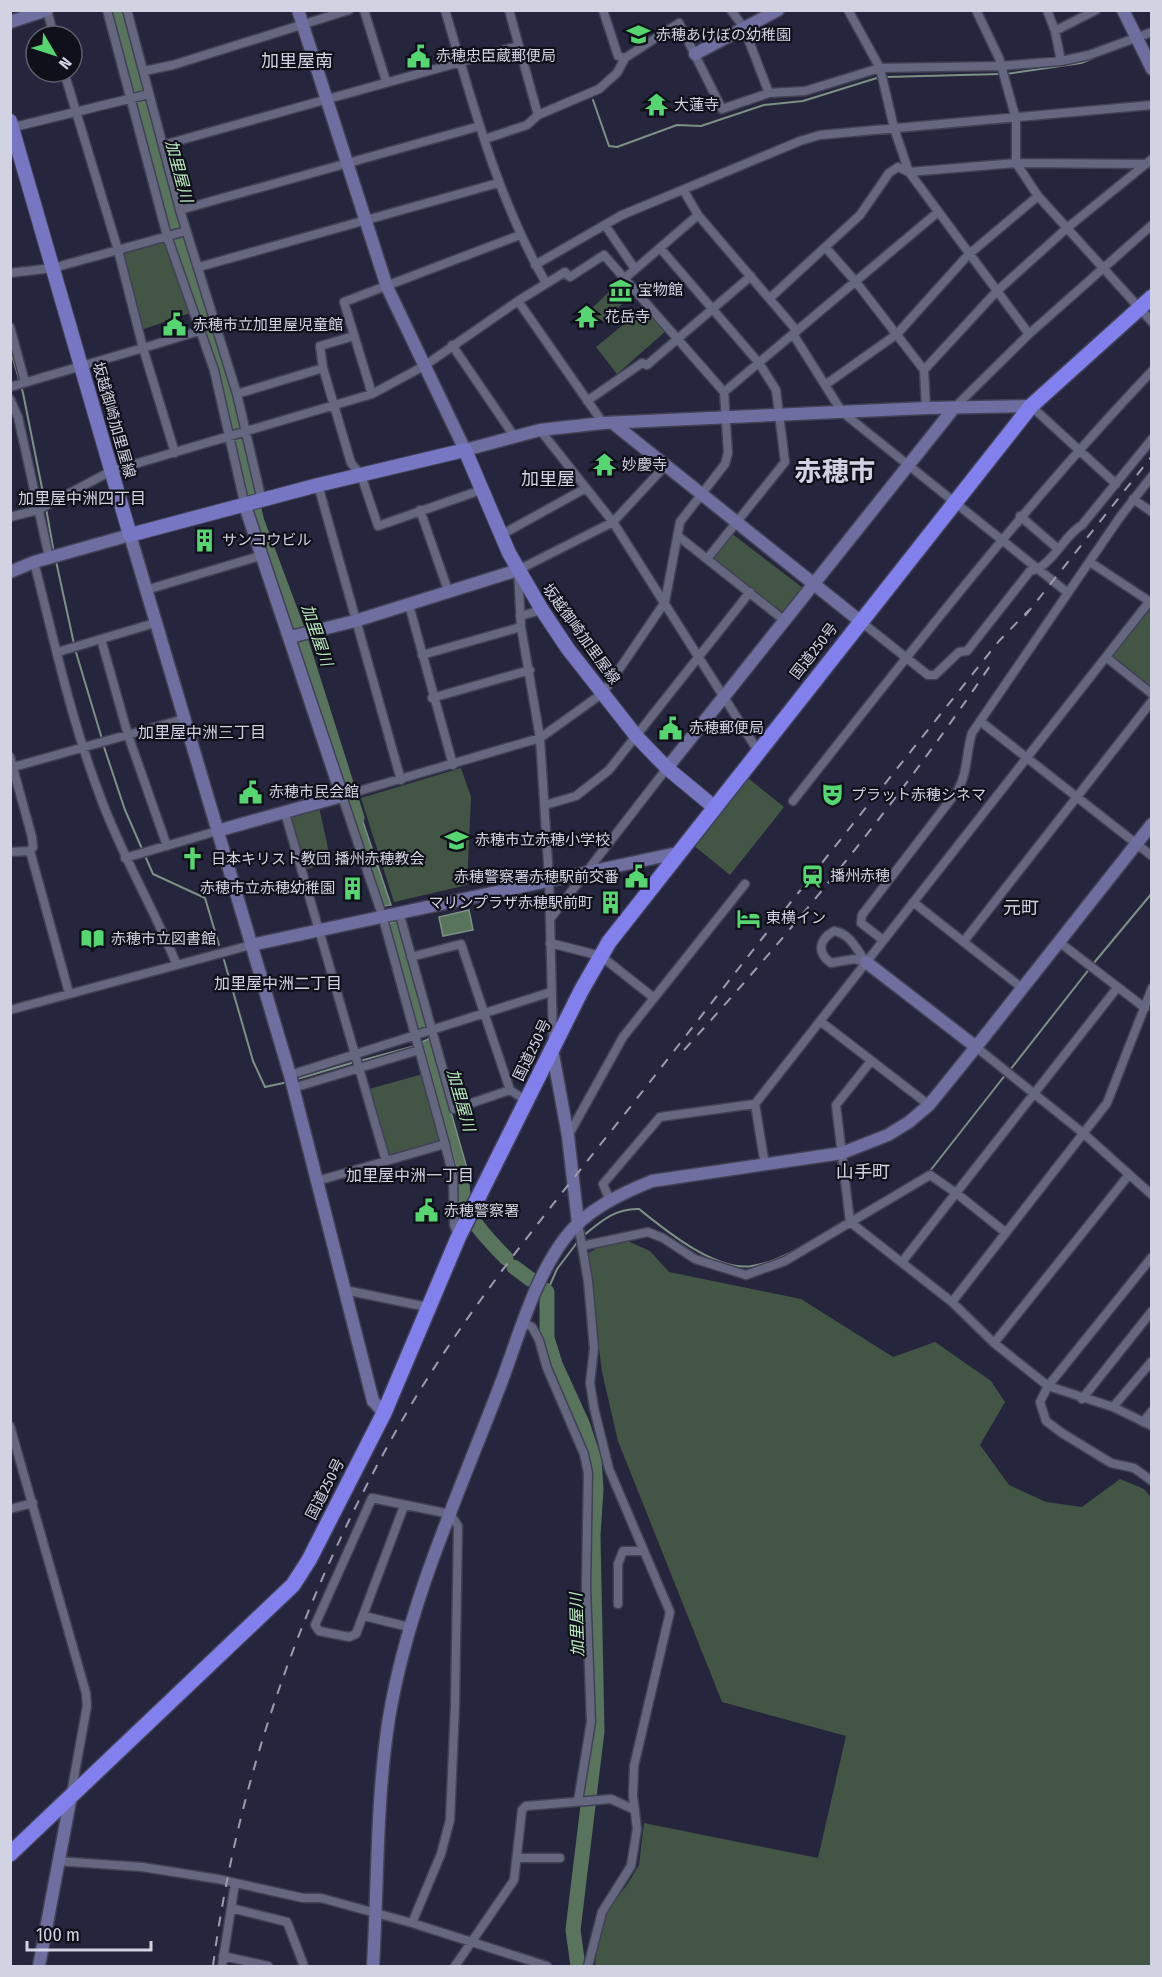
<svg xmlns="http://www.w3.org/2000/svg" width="1162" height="1977" font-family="'Fira Sans Condensed','Noto Sans JP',sans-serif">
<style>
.green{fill:#435645}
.water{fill:#58745c;stroke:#7c9084;stroke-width:1.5}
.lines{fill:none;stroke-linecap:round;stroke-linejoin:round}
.stream{stroke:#7c9084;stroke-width:2}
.river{stroke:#58745c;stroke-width:15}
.street-casing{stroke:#414155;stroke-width:11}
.secondary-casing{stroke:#414155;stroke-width:15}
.primary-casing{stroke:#414155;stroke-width:16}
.highway-casing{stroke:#414155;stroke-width:18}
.street{stroke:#656781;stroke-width:8}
.secondary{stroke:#6e6ea1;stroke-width:12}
.primary{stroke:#7676c2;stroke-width:14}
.highway{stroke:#8280ed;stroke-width:15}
.rail{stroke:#9b9daf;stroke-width:2;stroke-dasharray:10 10;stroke-linecap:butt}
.labels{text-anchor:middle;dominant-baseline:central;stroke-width:4.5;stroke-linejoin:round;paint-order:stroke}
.poi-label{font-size:15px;fill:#d1d3e2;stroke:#10101a;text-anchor:start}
.street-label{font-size:15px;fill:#d1d3e2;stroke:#10101a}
.water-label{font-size:16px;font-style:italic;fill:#bbedc0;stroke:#10101a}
.neighbourhood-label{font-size:16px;fill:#d1d3e2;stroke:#10101a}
.quarter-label{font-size:18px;fill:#d1d3e2;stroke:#10101a}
.town-label{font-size:27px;font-weight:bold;fill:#d1d3e2;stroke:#10101a}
</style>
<rect width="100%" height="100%" fill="#25263d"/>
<path class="green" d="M167,236L193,312L138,331L118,250Z
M610,291L622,304L602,323L590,310Z
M645,307L666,331L617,374L596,347Z
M731,533L803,588L784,613L713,560L712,556Z
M1150,609H1151V688L1113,659V654Z
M461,768L471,797L467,885L394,902L361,798Z
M748,778L784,807L730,875L693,845Z
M319,807L331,862L307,869L289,816Z
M423,1074L441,1139L439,1143L390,1157L387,1154L369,1089Z
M623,1239L650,1251L669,1272L801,1299L893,1357L935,1342L991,1381L1005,1402L980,1445L1009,1485L1046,1502L1082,1507L1120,1479L1144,1489L1151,1497V1966H595L599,1936L610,1906L627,1885L639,1865L644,1823L818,1858L846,1736L722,1702L618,1441L602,1372L587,1254L602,1245Z"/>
<path class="water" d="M355,798L391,905L384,906L348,802Z
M469,910L473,930L443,936L439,917Z
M398,920L429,1029L419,1032L388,924Z
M430,1038L468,1172L467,1197L461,1212L457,1170L422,1042Z"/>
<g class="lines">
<path class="stream" d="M1006,74L1081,63L1094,58
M886,77L1000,74
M593,100L609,146L617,147L677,125L701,126L764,105L803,101L880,77
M10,348L23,393L45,503
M46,508L54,553
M56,561L74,644
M75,649L102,739
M103,744L125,810L153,874L205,898L219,945
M224,960L253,1061L265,1087L288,1082
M1093,964L1152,893
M360,1061L415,1046
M1010,1070L1090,968
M297,1079L355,1062
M930,1171L1006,1074
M583,1236C600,1222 615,1208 639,1209C665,1230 716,1272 752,1266C785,1261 819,1235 847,1219
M547,1292L557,1269L579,1240"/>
<path class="river" d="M118,10L181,247L217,356L257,522L297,629L357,818
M462,1184C462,1215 486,1237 506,1258
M514,1267L530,1279
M545,1290L547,1292V1338L555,1364L582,1423L594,1459L596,1489L593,1536L597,1731L573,1930L578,1966"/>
<defs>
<path id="street" d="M47,10L54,36
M107,10L167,236L214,370L245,506
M127,10L180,210L237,394
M364,10L386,81
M445,10C473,104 497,198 546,283
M509,10L538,115
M603,10L618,56L625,58
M731,10L744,28L769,93
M848,10L880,68L894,128L909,172L1029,334
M976,10L999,58L1016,119V163L1038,196L1152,322
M1047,10L1055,31L1061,61
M1055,31L1096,10
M144,71L173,65L349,10
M64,72L118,250L186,231
M10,128L149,94
M485,139L527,125L538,115L599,89L617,73L625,58L679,23L722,109L769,93L805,91L880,68L1000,66L1061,61L1089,55L1152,32
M163,145L518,46
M684,191L698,215L797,331
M1038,196L968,255L897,334L825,385L842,412L1068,593
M180,210L480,126
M605,225L635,269
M660,248L759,363L776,390L785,462L707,559
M826,248L856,282L924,370
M535,265L622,215L800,141L820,135L1152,105
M199,267L498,183
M10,273L53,268L118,250L143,348L199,331
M625,278L698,215
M770,298L860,215L889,173L898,167L909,172L1016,163L1146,164
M10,327L25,382
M793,334L825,385
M452,345L514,436
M323,368L320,346L354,336
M10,387L143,348L175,453
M724,392L938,212
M372,394L344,302L520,235
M10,399L18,417L49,557
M587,401L642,363L647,365L751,276
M1031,406L1116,484
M926,408L924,370L996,292L1067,228L1152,159
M954,408L1029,334L1152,225
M540,430L613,522L758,751
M318,485L401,780
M1133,499L1152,512
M262,501L237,394L323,368L351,463L361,475L378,526L481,490
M420,510L449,593
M1020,516L1057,548
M10,517L38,510L111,471L372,394L424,366L518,301L603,423
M501,535L586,488
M678,536L785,621
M34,562C54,640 71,720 100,796C121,854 153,907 176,963
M1090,562L1152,603
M146,590L260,556
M409,605L453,765
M520,616L542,610
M860,621L928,675H935L959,652L967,651L1030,571C1052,567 1063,536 1082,525L1152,439
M155,623L101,639L128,735L167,846
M58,652L101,639
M422,655L521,627
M1106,657L1152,694
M432,698L530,670
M980,721L1152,856
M10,757L32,837L33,847L30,851L69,993
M10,768L184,719
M793,801C909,654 1023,507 1152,371
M545,805L576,796L609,770L750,592
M285,813L386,1161
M10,852L30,851
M125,858L217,831
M913,902L1022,988
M399,912L454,1109L510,1090
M550,919L667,768
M834,931C851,934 856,949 866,962L854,959L831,963C817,953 818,940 834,931Z
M883,940L861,923L862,915L958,790C968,772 966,752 972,733L1120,517L1152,476
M964,941L1152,701
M1059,942L1145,1008
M550,943L601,956L654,998
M411,957L461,944L510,1090L527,1101
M10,1010L251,945
M820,1021L929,1105
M553,1039L549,879L540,738L521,627L518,570L613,522L665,466
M976,1047L1083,1133L1152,1195
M871,1061L836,1105L850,1222L952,1302L994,1343L1048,1386L1113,1407L1152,1426
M290,1075L551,992
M293,1088L419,1050
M755,1104L765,1165
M568,1136L623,1037L745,884
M317,1181L445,1144
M610,1201L603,1184L660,1117L755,1104L1149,602
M578,1223L588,1281L594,1348L590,1383L594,1408L609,1469L670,1612L634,1766L633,1796L637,1829L631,1866L602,1912L588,1966
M458,1236L454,1225L453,1177L445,1144L382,915L342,796L540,738L603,693L665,602L680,522L725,464L728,453L724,392L604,255L570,277L565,272L518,301
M582,1246L648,1232L663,1238L695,1259L746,1275L785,1261L930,1175L956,1193L1117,988
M1152,1257L1048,1386L1040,1402L1046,1421L1062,1433L1111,1463L1134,1468L1152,1481
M902,1262L956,1193L1005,1232
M345,1290L427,1307
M952,1302L1107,1103L1152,988
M524,1323L532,1327L539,1340L547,1368L584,1454L588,1473L586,1587L591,1722L578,1801
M994,1343L1128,1176
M1082,1399L1152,1311
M1113,1407L1152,1361
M1143,1422L1152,1411
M10,1426L86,1693L87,1706L71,1794
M404,1506L356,1634L349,1637L319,1631L315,1625L372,1498L450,1514L458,1526L455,1706L450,1820L441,1854L412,1923
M10,1509L33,1503
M618,1604V1564L623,1551H644
M364,1616L409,1627
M519,1858H560
M57,1861L142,1867L218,1879L303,1898H321L412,1923L547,1966
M231,1908L287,1922L304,1966
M223,1956L268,1966
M222,1966L235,1883
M455,1966L514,1880L522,1810L526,1806L611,1799L635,1810"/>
<path id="secondary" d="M298,10L387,287L465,450L540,430L603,423L926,408L1031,406
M1123,10L1152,69
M10,22L47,10
M695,54L778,10
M614,424L860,621
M10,572L34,562L130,535L290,1075L373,1401L384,1413
M290,637L355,621L518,570
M667,768L954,408
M217,831L342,796L245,506
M251,945L677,853
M866,962L976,1047
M552,1049L568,1136L578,1223
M39,1966L71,1796
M373,1966C378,1883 376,1800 389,1718C408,1604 457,1498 498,1391C518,1340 532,1282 565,1238C586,1210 620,1194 652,1181L842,1153L888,1135L909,1122L929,1105L976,1047L1152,824"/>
<path id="primary" d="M10,121L130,535L318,485L465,450L509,553L542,610L568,649L637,737L667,768L714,807"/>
<path id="highway" d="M10,1854L293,1585L309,1560L384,1413L458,1238L581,991L609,942L1031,406L1152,297"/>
</defs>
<use href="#street" class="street-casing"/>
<use href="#secondary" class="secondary-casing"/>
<use href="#primary" class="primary-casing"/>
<use href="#highway" class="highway-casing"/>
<use href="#street" class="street"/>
<use href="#secondary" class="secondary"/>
<use href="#primary" class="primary"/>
<use href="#highway" class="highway"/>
<path class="rail" d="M1025,616L1152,456
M684,1050C796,927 901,798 994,660
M213,1966C239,1767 311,1573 414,1400C483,1286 571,1183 653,1078C767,931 883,786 999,641L1029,610"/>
</g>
<defs>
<symbol id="school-bare" viewBox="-9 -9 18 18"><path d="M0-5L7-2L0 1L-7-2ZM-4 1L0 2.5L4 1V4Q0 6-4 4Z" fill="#55d671" stroke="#10101a" stroke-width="2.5" paint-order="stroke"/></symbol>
<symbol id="civic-bare" viewBox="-9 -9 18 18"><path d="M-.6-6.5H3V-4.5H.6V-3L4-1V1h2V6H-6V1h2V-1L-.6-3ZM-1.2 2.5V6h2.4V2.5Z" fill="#55d671" stroke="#10101a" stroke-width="2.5" paint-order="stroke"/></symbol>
<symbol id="temple-bare" viewBox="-9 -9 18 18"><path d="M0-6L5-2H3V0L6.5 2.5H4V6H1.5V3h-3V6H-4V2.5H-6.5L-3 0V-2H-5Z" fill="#55d671" stroke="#10101a" stroke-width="2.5" paint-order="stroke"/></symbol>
<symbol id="museum-bare" viewBox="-9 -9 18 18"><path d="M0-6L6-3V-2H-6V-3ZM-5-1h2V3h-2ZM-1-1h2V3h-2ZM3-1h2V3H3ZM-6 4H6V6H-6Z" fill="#55d671" stroke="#10101a" stroke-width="2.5" paint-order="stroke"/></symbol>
<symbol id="building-bare" viewBox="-9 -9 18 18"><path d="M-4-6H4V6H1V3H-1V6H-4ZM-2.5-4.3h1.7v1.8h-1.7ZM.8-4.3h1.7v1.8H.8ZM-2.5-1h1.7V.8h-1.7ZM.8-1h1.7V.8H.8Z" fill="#55d671" stroke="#10101a" stroke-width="2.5" paint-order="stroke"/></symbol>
<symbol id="theatre-bare" viewBox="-9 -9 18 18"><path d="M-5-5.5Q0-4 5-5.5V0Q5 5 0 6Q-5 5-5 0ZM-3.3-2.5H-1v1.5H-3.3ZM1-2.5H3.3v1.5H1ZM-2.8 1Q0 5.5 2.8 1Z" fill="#55d671" stroke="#10101a" stroke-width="2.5" paint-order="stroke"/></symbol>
<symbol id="church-bare" viewBox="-9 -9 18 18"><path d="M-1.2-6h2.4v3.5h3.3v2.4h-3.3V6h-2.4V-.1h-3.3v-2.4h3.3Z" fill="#55d671" stroke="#10101a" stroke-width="2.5" paint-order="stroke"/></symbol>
<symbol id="station-bare" viewBox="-9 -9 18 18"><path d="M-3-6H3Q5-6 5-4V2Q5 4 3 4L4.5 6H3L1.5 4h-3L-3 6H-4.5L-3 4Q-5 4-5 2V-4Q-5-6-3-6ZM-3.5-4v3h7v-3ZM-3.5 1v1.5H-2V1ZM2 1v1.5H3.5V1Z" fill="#55d671" stroke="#10101a" stroke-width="2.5" paint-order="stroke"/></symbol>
<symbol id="hotel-bare" viewBox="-9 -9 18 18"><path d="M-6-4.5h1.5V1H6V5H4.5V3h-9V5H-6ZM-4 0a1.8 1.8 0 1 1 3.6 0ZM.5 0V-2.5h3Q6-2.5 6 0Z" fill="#55d671" stroke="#10101a" stroke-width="2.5" paint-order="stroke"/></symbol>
<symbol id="library-bare" viewBox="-9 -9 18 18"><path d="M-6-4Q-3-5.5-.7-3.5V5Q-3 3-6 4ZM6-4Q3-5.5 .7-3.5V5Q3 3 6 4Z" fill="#55d671" stroke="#10101a" stroke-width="2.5" paint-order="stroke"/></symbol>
</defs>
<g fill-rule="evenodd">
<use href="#school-bare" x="622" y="18" width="33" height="33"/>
<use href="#civic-bare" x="402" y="40" width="33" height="33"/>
<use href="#temple-bare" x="640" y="88" width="33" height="33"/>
<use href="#museum-bare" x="604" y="274" width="33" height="33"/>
<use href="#temple-bare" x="570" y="300" width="33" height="33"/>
<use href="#civic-bare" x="158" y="308" width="33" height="33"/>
<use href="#temple-bare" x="588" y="448" width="33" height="33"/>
<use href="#building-bare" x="188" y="524" width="33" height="33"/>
<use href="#civic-bare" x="654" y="712" width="33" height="33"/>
<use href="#civic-bare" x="234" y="776" width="33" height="33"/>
<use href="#theatre-bare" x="816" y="778" width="33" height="33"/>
<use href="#school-bare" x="440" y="824" width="33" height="33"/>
<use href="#church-bare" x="176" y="842" width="33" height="33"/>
<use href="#station-bare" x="796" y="860" width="33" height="33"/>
<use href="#civic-bare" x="620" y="860" width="33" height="33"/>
<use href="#building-bare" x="336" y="872" width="33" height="33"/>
<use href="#building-bare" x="594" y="886" width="33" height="33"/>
<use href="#hotel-bare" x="732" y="902" width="33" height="33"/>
<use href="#library-bare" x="76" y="922" width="33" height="33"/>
<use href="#civic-bare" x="410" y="1194" width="33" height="33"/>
</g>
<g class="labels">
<g class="poi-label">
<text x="656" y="35">赤穂あけぼの幼稚園</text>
<text x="436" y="56">赤穂忠臣蔵郵便局</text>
<text x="674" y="105">大蓮寺</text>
<text x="638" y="290">宝物館</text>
<text x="605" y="317">花岳寺</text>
<text x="193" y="325">赤穂市立加里屋児童館</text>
<text x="622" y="465">妙慶寺</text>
<text x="222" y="540">サンコウビル</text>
<text x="689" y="728">赤穂郵便局</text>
<text x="269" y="792">赤穂市民会館</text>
<text x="851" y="795">プラット赤穂シネマ</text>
<text x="475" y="840">赤穂市立赤穂小学校</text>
<text x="211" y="859">日本キリスト教団 播州赤穂教会</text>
<text x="830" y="876">播州赤穂</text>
<text x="619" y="877" text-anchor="end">赤穂警察署赤穂駅前交番</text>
<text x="335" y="888" text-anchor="end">赤穂市立赤穂幼稚園</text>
<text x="593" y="903" text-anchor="end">マリンプラザ赤穂駅前町</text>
<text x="766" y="918">東横イン</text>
<text x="111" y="939">赤穂市立図書館</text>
<text x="444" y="1211">赤穂警察署</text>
</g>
<g class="street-label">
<text transform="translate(114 420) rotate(74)">坂越御崎加里屋線</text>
<text transform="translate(581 634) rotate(54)">坂越御崎加里屋線</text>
<text transform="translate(814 651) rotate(-52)">国道250号</text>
<text transform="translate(532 1050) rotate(-64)">国道250号</text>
<text transform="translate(325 1489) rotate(-63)">国道250号</text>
</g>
<g class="water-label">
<text transform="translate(179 171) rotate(75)">加里屋川</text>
<text transform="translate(317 635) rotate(71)">加里屋川</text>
<text transform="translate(461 1100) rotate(74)">加里屋川</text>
<text transform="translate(577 1625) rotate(-92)">加里屋川</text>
</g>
<g class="neighbourhood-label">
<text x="82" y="498">加里屋中洲四丁目</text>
<text x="202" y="732">加里屋中洲三丁目</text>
<text x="278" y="983">加里屋中洲二丁目</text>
<text x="410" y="1175">加里屋中洲一丁目</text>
</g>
<g class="quarter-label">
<text x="297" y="61">加里屋南</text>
<text x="548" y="479">加里屋</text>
<text x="1021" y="908">元町</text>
<text x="863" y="1172">山手町</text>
</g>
<g class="town-label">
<text x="835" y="472">赤穂市</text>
</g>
</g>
<rect width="1162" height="1977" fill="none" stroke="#d1d3e2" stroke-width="24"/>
<g transform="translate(54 54) rotate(129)"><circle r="28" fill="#10101a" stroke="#5d5e6a" stroke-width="1.5"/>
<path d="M0-4.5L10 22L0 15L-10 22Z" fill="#55d671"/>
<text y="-9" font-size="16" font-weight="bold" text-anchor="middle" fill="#d1d3e2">N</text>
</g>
<path d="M27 1941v9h124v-9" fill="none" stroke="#d1d3e2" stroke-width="3"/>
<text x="36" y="1941" font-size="18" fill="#d1d3e2" stroke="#10101a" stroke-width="4.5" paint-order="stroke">100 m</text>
</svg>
